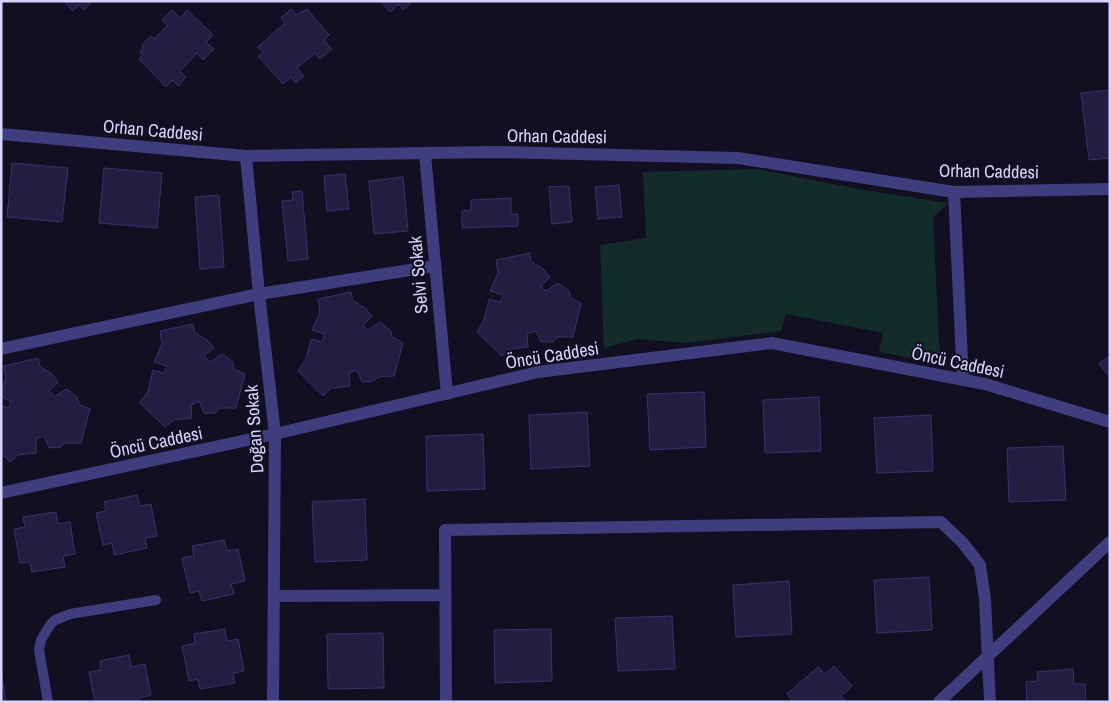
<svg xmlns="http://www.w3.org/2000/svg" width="1111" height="703" font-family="'Archivo Narrow',sans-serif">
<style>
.green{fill:#132c2a}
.building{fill:#231d42;stroke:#3b306c}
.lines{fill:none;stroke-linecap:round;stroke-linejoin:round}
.service{stroke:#3f3d7e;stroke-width:10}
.minor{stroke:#3f3d7e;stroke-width:12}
.tertiary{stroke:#3f3d7e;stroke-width:12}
.labels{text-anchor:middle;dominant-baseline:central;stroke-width:4;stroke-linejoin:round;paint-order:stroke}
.street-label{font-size:18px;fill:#d7d3fc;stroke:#120f22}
</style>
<rect width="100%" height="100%" fill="#120f22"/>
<path class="green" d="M757,169L864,190L948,203L933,217L940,363L879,352L883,333L786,314L781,331L687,343L638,339L604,348L600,245L646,238L643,172Z"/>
<path class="building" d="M64,1H92L84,10L79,5L73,11Z
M381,1H412V2L403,10L399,4L390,12Z
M291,9L296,15L307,9L329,35L324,40L332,49L320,59L315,53L297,68L304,76L296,83L291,77L283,84L258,56L263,52L258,47L285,23L281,18Z
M172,10L180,18L187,10L213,35L206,42L214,49L203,60L197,53L180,71L186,77L178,86L173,80L166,87L139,59L143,55L140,52L143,48L141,46L151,36L154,39L168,25L162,20Z
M1110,90V158L1089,160L1081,93Z
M12,163L68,168L62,222L7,217Z
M104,168L162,173L157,228L99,223Z
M345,174L349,209L327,211L324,176Z
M403,177L408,231L374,234L369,181Z
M619,185L622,217L598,219L595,187Z
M569,186L572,222L552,224L549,187Z
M302,191L308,259L288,261L282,201L293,200L292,192Z
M219,195L224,267L200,269L195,197Z
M511,198V214H518V226L462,228V211L471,210V200Z
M530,253L531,262L542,268L550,277L541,286L546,291L558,283L569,291L571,298L581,303L573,337H556L553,342H541L536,331L527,334L528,347L510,349L502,356L477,332L484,320L489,299L500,302L503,295L490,291L498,273L496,260Z
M351,292L353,301L364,307L372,316L363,325L368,330L380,322L391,331L392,337L403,343L394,376L378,377L374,381L362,382L357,370L349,373L350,386L331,388L323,396L298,371L306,359L311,339L322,342L325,334L312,330L320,313L318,299Z
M193,324L195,333L206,339L214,348L204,356L210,362L222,354L233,362L234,369L245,374L236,408H220L216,413H204L199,401L191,405L192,418L174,420L165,427L140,403L148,391L153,370L164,373L167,366L154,362L162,344L160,331Z
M1110,356V378L1099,363Z
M38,358L40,367L51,373L58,382L49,391L55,396L67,389L77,397L79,404L90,409L81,443H65L61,447L49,448L44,436L36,439V453L18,455L10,462L1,453V406L9,408L11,401L1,397V391L6,379L4,366Z
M704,392L706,447L650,450L647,394Z
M819,397L821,451L765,453L763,400Z
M587,412L590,466L531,469L529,415Z
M931,415L933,471L877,473L874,418Z
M483,434L485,489L427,491L426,436Z
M1063,446L1066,500L1009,502L1007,448Z
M137,495L140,506L151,504L157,536L145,538L147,548L114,555L112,543L103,545L96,513L106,511L104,502Z
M365,499L367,560L315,562L312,502Z
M56,512L58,524L70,522L75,554L63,556L65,567L32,572L30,562L20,563L14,529L25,527L23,517Z
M224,540L227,551L238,549L245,581L231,584L234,594L202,601L199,591L190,593L182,558L194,556L192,546Z
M929,577L932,630L877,633L874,580Z
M789,581L792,634L736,637L733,585Z
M672,616L675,669L618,671L615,618Z
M225,629L227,641L238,639L244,671L233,673L235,683L200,689L198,679L189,681L182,646L195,643L194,634Z
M551,629L552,681L495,683L494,630Z
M383,633L384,688L328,689L327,634Z
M129,655L131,667L145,664L151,695L139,698V702H95L89,672L101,670L100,661Z
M834,666L852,686L841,696L846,702H793L787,694L818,667L825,674Z
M1073,669L1074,684H1085L1086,702H1027L1026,682L1038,681L1037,672Z
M1,670L6,702H1Z"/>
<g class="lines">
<path class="service" d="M48,702L39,650L41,640L50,625L55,620L70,614L156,600"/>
<path class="minor" d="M425,154L447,394
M246,156L259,294L275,434L273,702
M954,192L963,380
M1,349L259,294L435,266
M275,596L445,595
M446,702L445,530L941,522L962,542L980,565L985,599L990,702
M939,702L1110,542"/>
<path class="tertiary" d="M1,134L246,156L495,152L738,158L954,192L1110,189
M1,493L275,434L538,372L772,343L985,384L1110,422"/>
</g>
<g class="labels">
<g class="street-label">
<text transform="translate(153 130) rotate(5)">Orhan Caddesi</text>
<text transform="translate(557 136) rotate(1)">Orhan Caddesi</text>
<text transform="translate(989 171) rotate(1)">Orhan Caddesi</text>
<text transform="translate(418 275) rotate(-95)">Selvi Sokak</text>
<text transform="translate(552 355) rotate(-9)">Öncü Caddesi</text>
<text transform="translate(958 362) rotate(12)">Öncü Caddesi</text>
<text transform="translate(254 429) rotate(-94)">Doğan Sokak</text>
<text transform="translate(156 442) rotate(-12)">Öncü Caddesi</text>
</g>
</g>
<rect width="1111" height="703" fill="none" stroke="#d7d3fc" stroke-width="5"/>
</svg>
